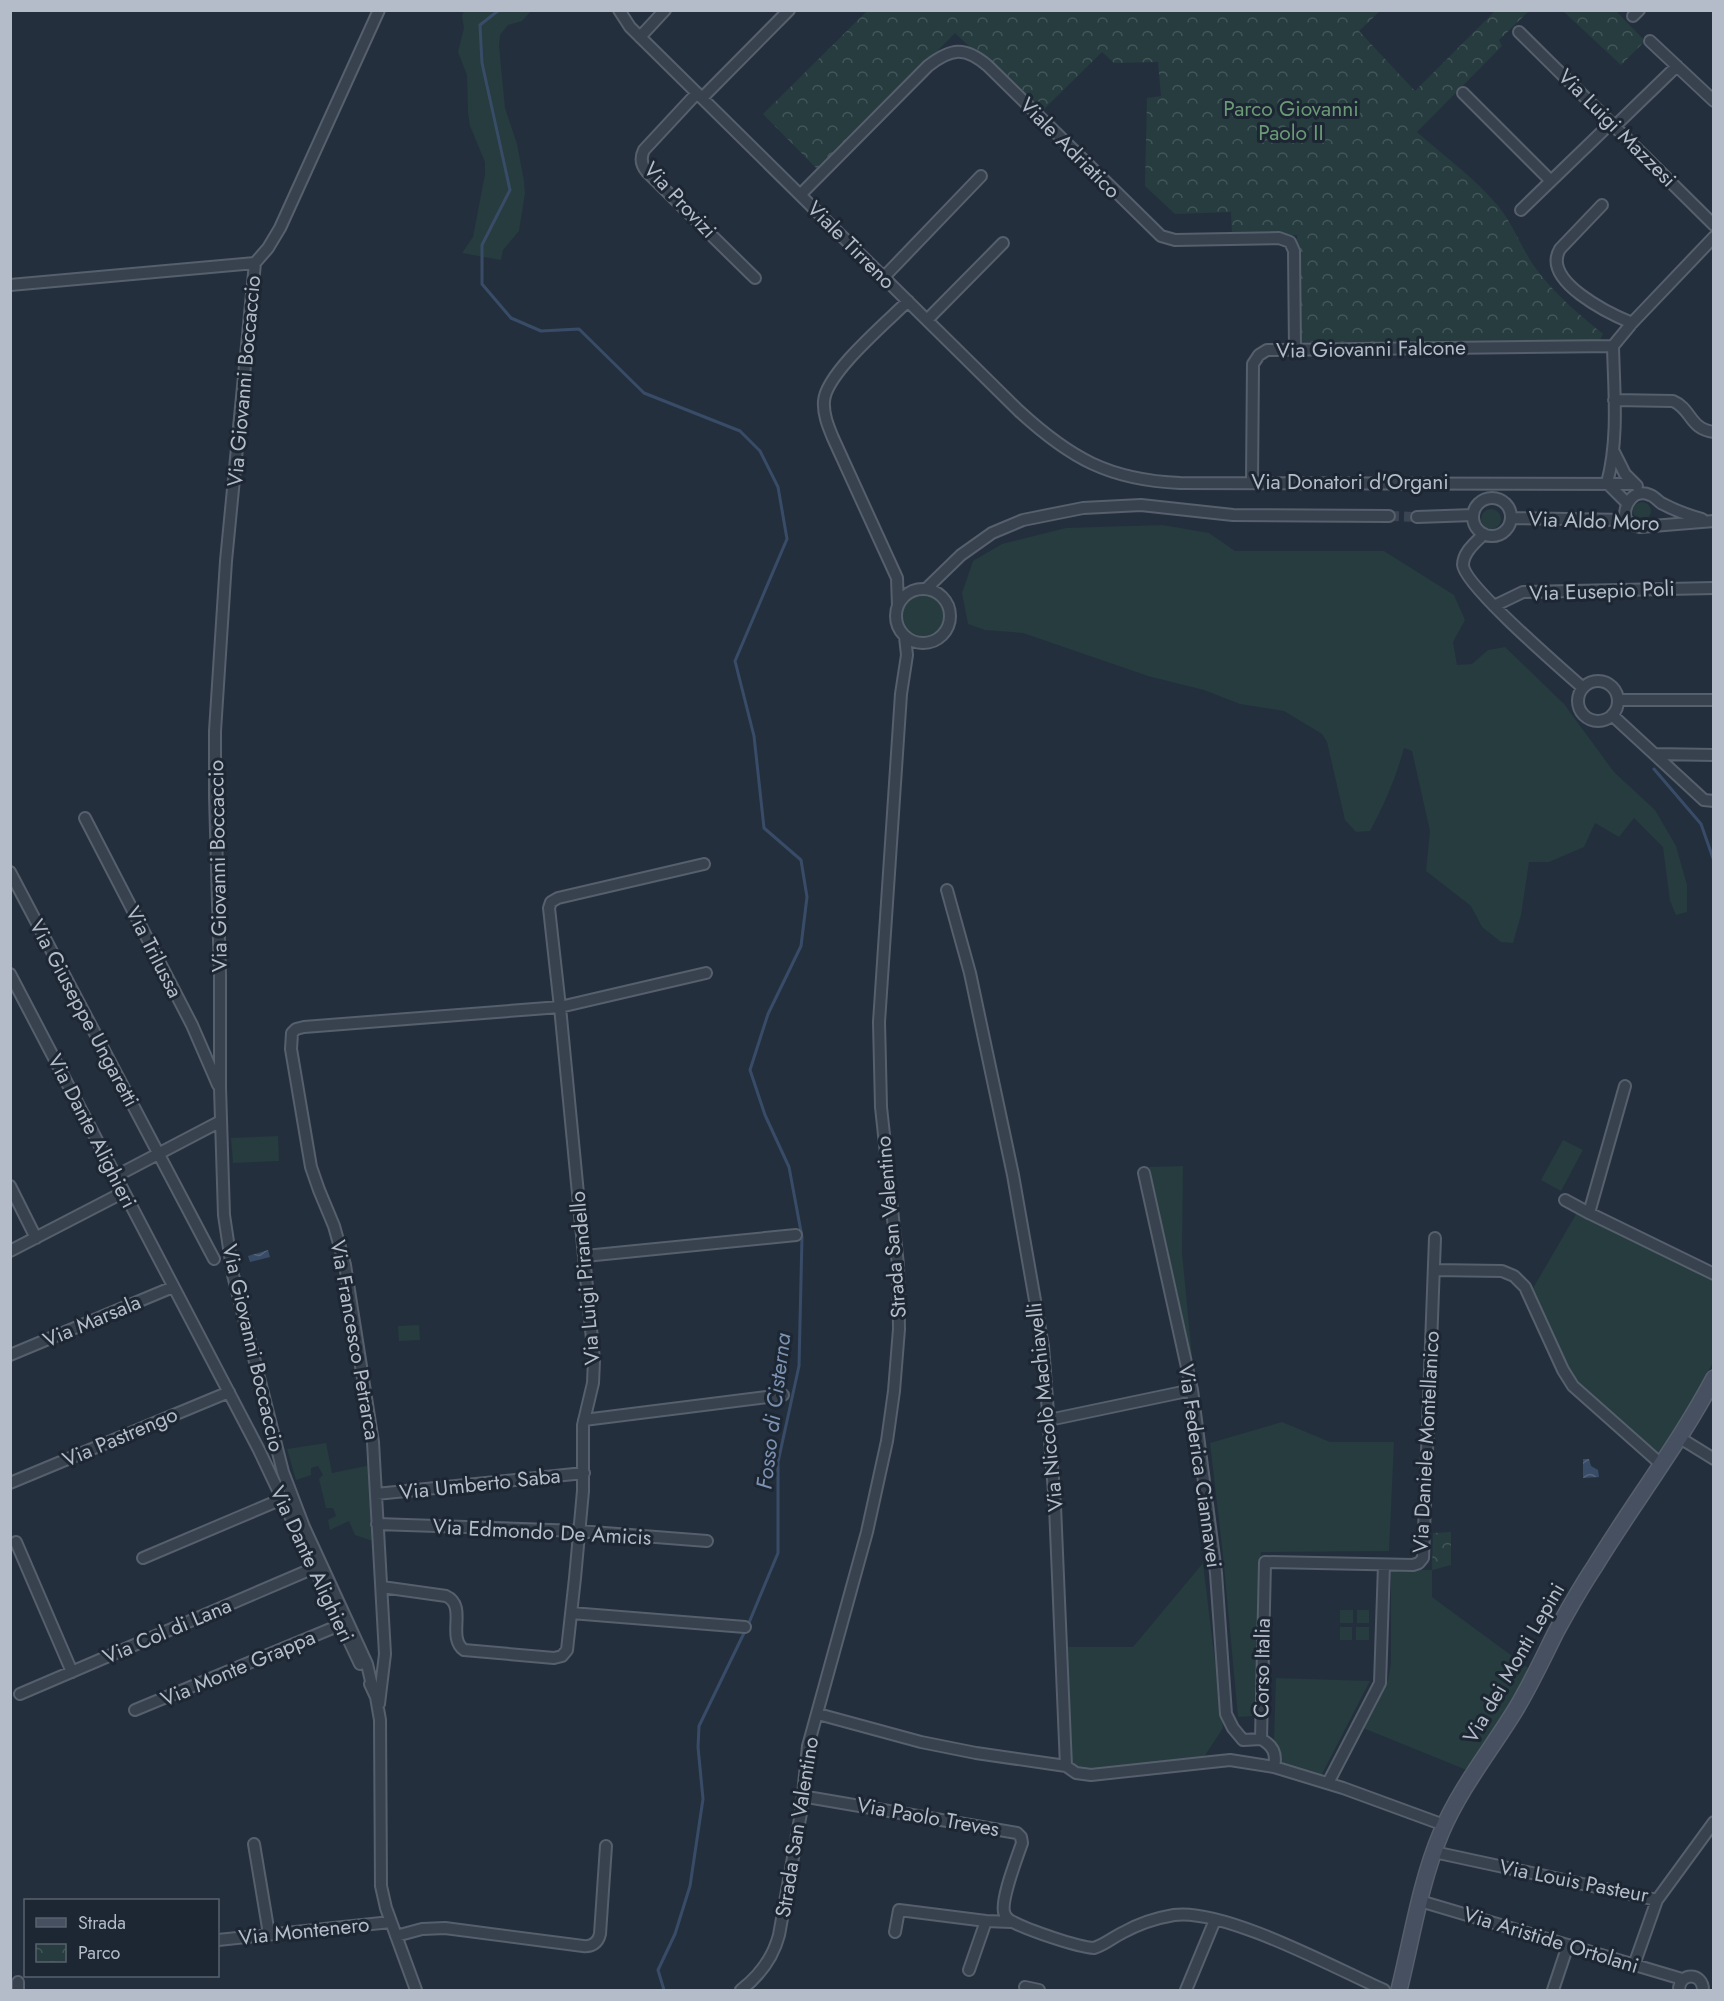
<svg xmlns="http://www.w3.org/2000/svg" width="1724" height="2001" font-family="Jost,sans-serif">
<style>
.grass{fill:#263c3f}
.park{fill:url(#park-crowns)}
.water{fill:url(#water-waves)}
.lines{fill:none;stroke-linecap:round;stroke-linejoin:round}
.stream{stroke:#394c67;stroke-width:3}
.street-tunnel{stroke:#3a4453;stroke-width:10;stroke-dasharray:10 5;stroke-linecap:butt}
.street-casing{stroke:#565f6c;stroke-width:14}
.secondary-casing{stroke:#565f6c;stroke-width:18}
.street{stroke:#38414e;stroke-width:10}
.secondary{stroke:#465061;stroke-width:15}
.labels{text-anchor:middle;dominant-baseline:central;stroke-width:6;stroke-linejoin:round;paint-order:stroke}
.park-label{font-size:21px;fill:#6b9a76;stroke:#1d2633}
.street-label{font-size:21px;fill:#b4bcc9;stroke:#1d2633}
.water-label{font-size:22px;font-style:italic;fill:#7c92b1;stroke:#1d2633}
</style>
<defs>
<pattern id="park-crowns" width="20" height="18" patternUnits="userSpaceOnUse" patternTransform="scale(1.5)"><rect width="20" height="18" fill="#263c3f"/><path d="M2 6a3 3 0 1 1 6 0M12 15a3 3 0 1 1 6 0" fill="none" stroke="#435659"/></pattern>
<pattern id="water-waves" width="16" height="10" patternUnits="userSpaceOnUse" patternTransform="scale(1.5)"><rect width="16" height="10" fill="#394c67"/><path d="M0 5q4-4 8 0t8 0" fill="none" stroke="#53647b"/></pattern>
</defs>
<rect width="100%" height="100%" fill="#242f3e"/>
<path class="grass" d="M464,11H531L522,21L508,25L500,35L499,46L505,108L517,144L524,181L525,193L519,231L503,250L501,260L462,253L473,237L485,174V162L470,126L468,113L467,75L458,52L464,28L462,16Z
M1633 511a9 9 0 1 1 18 0a9 9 0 1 1-18 0Z
M1481 519a10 10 0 1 1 20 0a10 10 0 1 1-20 0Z
M1162,525L1209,533L1235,551H1384L1454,595L1465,620L1453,642L1457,665L1472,664L1488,650L1505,647L1564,704L1614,772L1655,810L1676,846L1687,885V912L1676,915L1670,901L1663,847L1634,818L1619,837L1595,823L1584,847L1549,862H1529L1521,915L1513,943L1501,942L1482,927L1471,906L1426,871L1430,831L1412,751L1404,748C1396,778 1384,805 1370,831L1356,832L1345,820L1327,742L1322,734L1284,711L1240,704L1204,690L1148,676L1023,633L985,630L968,624L962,593L973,561L1002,544L1066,528Z
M901 616a22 22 0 1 1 44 0a22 22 0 1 1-44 0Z
M278,1136L279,1161L233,1163L231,1138Z
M1563,1140L1583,1150L1561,1191L1541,1180Z
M1183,1166L1182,1253L1193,1366L1149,1167Z
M1578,1211L1713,1279V1362L1691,1406L1660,1455L1580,1387L1564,1361L1532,1290Z
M419,1325L420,1340L399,1341L398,1326Z
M1282,1422L1330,1442H1394L1389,1551L1261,1552L1254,1716L1238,1717L1223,1555L1210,1443Z
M326,1443L332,1473L371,1465L373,1541L355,1535L349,1521L330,1530L328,1520L336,1516L333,1508H326L319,1479L323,1475L318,1466L311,1468V1475L296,1480L287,1449Z
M1203,1563L1223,1728L1200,1763L1104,1775L1066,1766L1061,1647H1133Z
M1391,1570H1432V1597L1531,1670L1519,1696L1469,1771L1363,1728L1388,1680L1391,1663Z
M1340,1610H1353V1623H1340Z
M1357,1610H1369V1623H1357Z
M1340,1627H1352V1640H1340Z
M1356,1627H1369V1640H1356Z
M1276,1678L1370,1681L1321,1776L1280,1765V1754L1274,1740Z"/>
<path class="park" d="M867,11H1380L1359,31L1415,91L1495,11H1529L1499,40L1502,46L1417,132C1444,156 1476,179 1499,207C1515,227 1523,253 1540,274C1558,297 1581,316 1603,334L1599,342H1300L1297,235H1232L1231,212L1175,214L1145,186L1147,98L1161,96L1158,62L1114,63L1102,52L1040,113L955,33L819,171L763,114Z
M1563,11H1616L1645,41L1621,65Z
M1451,1532V1565L1432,1570L1433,1533Z"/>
<path class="water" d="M268,1250L270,1257L250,1262L248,1256Z
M1583,1459H1589L1591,1466L1598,1470L1599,1477L1583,1478Z"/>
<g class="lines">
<path class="stream" d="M499,10L480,25L482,63L510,190L482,245V284L511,318L541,331L579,329L644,393L740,431L760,451L778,487L787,539L735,661L754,736L764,828L801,860L807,897L801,946L768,1014L750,1070L765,1115L789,1167L802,1237L799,1366L778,1462V1553L748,1625
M1654,769L1701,824L1714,861
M664,1990L658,1970L675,1934L690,1886L703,1799L698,1747L699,1726L745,1631"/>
<path class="street-tunnel" d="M1389,516L1417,517"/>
<defs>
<path id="street" d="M619,10L630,27L1019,411C1070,458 1109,480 1180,483L1634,484
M1633,16L1639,10
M1519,32L1714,225
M640,37L665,10
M1650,41L1714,101
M697,93L644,150C640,158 641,165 647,172L755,278
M1463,93L1551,181
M702,98L789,10
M1615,126L1677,66
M800,195L928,66C951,48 965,46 988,66L1161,236L1175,240L1279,238L1290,242L1294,251L1295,349
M1602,205L1560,249C1541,281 1610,314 1632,323
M1521,210L1611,123
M255,263L268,248L280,228L379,10
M884,277L981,176
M10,285L255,263L226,561L215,731V796L220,976V1088L224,1215L233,1275L283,1472L304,1527L367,1664L373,1690
M927,320L1003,243
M1614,400L1673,401C1692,409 1689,429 1714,432
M1614,452L1625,474L1637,486
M1252,482L1253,364L1259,355L1267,350L1613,346
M1607,483C1619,439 1614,391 1613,346L1632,323L1714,237
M1607,483L1627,503
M1473 517a19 19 0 1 1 38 0a19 19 0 1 1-38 0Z
M1417,517L1473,515
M1511,518L1626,520L1633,525L1640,527L1714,521
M1626,520C1622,505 1634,488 1650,495C1654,496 1658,501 1661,503C1674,510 1687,515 1702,519
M1484,534C1476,542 1463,552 1463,565C1464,585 1564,671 1583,688
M896 616a27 27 0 1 1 54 0a27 27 0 1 1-54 0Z
M926,589L961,555L992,533L1023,520L1083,508L1141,505L1233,515L1389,516
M898,606L897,578L833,438C828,426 823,414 824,401C826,373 887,322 908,301
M1494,606L1523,592L1714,588
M1578 701a20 20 0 1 1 40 0a20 20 0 1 1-40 0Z
M1618,700H1714
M1612,715L1704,800L1714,801
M1655,754L1714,755
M85,818L192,1025L218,1085
M10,872L214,1259
M947,890L970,973L1013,1175L1043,1346L1055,1506L1066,1766L1076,1773L1091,1775L1230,1760L1274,1767L1343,1788L1444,1825
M10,974L259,1450L360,1664
M1625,1086L1589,1213L1714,1274
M1144,1173L1192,1390L1216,1573L1226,1714L1233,1728L1243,1740L1261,1739
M116,1176L221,1121
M10,1186L36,1238
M1565,1200L1589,1213
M10,1251L124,1192
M585,1256L796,1235
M1434,1270L1502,1271L1514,1276L1525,1287L1563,1370L1573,1386L1662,1465
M10,1355L173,1287
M584,1420L783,1395
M1049,1420L1192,1390
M1680,1438L1714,1459
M10,1483L229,1392
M376,1494L584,1473
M377,1524L579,1531L707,1541
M16,1542L72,1672
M143,1558L282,1499
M382,1587L446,1596C468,1606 446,1637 464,1650L554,1658L562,1656L567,1650L575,1578L583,1491V1425L593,1383L594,1360L560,1007L549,908L551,902L558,898L704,864
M571,1613L745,1627
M370,1684L376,1697L380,1720L381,1886L386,1908L416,1990
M20,1694L314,1568
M379,1704L385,1654L373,1442L345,1265L334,1226L319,1190L311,1167L291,1049L292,1033L296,1029L304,1027L560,1007L706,973
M135,1710L340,1625
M818,1714L921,1742L976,1753L1066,1766
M1274,1767C1277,1753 1273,1746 1261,1739L1265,1562L1413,1565L1419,1563L1423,1558L1435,1238
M1328,1783L1380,1683L1384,1565
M813,1798L1017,1833L1021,1837L1022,1843C1017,1858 1001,1898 1004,1912C1005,1916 1008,1920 1013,1922C1028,1930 1077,1947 1094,1948C1104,1945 1112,1938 1122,1933C1138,1924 1156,1918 1174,1915C1224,1908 1335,1968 1384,1990
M254,1844L269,1934
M1434,1852L1657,1900L1714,1822
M1420,1901L1682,1979
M895,1932L899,1910L986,1921L1011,1922
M396,1936L422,1929L445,1928L583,1946C592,1947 598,1943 600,1934L606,1846
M218,1940L391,1922
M1634,1965L1657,1900
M969,1970L986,1921
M18,1982V1990
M1025,1987L1039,1990
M741,1990C759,1976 773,1958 779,1935L801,1813L808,1746L867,1532L887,1441L894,1391L899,1329L898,1265L881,1107L879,1022L901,694L907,655L905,637
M1186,1990L1215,1920
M1553,1990L1568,1945
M1679,1990C1679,1972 1703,1972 1703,1990"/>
<path id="secondary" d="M1399,1990C1412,1938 1420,1883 1441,1833C1460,1788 1491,1750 1516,1709C1531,1684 1543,1658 1556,1632C1568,1610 1581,1587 1595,1566C1634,1502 1679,1444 1714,1378"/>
</defs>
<use href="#street" class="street-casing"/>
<use href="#secondary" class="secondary-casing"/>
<use href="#street" class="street"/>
<use href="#secondary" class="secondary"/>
</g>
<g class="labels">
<g class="park-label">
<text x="1291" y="109">Parco Giovanni<tspan x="1291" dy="24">Paolo II</tspan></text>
</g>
<g class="street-label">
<text transform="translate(1617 128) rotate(45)">Via Luigi Mazzesi</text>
<text transform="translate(1070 148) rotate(45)">Viale Adriatico</text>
<text transform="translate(680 200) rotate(47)">Via Provizi</text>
<text transform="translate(851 245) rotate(45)">Viale Tirreno</text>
<text transform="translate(1371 349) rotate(-1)">Via Giovanni Falcone</text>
<text transform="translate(244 381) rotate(-85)">Via Giovanni Boccaccio</text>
<text x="1350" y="482">Via Donatori d'Organi</text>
<text transform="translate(1594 521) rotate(2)">Via Aldo Moro</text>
<text transform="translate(1602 591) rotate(-2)">Via Eusepio Poli</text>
<text transform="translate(218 866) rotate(-91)">Via Giovanni Boccaccio</text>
<text transform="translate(154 952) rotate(63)">Via Trilussa</text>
<text transform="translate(84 1013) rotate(62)">Via Giuseppe Ungaretti</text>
<text transform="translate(92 1131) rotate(63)">Via Dante Alighieri</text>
<text transform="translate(891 1227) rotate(-95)">Strada San Valentino</text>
<text transform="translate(585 1278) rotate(-95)">Via Luigi Pirandello</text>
<text transform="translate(92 1321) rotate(-23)">Via Marsala</text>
<text transform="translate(355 1340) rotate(80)">Via Francesco Petrarca</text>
<text transform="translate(253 1348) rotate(77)">Via Giovanni Boccaccio</text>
<text transform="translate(1045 1407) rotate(-96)">Via Niccolò Machiavelli</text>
<text transform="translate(120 1437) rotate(-23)">Via Pastrengo</text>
<text transform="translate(1426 1442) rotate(-87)">Via Daniele Montellanico</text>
<text transform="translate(1200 1466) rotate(82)">Via Federica Ciannavei</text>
<text transform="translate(480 1484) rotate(-6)">Via Umberto Saba</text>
<text transform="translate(542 1532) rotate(3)">Via Edmondo De Amicis</text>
<text transform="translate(312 1564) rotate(65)">Via Dante Alighieri</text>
<text transform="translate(167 1631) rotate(-23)">Via Col di Lana</text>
<text transform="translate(1514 1663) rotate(-60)">Via dei Monti Lepini</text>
<text transform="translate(238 1668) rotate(-23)">Via Monte Grappa</text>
<text transform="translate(1262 1668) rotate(-89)">Corso Italia</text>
<text transform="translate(928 1817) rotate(10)">Via Paolo Treves</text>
<text transform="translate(797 1827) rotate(-81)">Strada San Valentino</text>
<text transform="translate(1574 1881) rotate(11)">Via Louis Pasteur</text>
<text transform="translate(304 1931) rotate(-6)">Via Montenero</text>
<text transform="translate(1551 1940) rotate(17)">Via Aristide Ortolani</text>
</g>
<g class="water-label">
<text transform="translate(773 1411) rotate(-83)">Fosso di Cisterna</text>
</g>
</g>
<rect width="1724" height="2001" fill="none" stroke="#b4bcc9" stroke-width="24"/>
<rect x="24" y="1899" width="195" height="78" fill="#1d2633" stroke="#59626f" stroke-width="1.5"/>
<rect x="36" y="1918" width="30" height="9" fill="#465061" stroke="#59626f" stroke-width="1.5"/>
<text x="78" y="1929" font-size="18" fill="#b4bcc9">Strada</text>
<rect x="36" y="1944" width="30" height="18" fill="url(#park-crowns)" stroke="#59626f" stroke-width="1.5"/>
<text x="78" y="1959" font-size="18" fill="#b4bcc9">Parco</text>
</svg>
